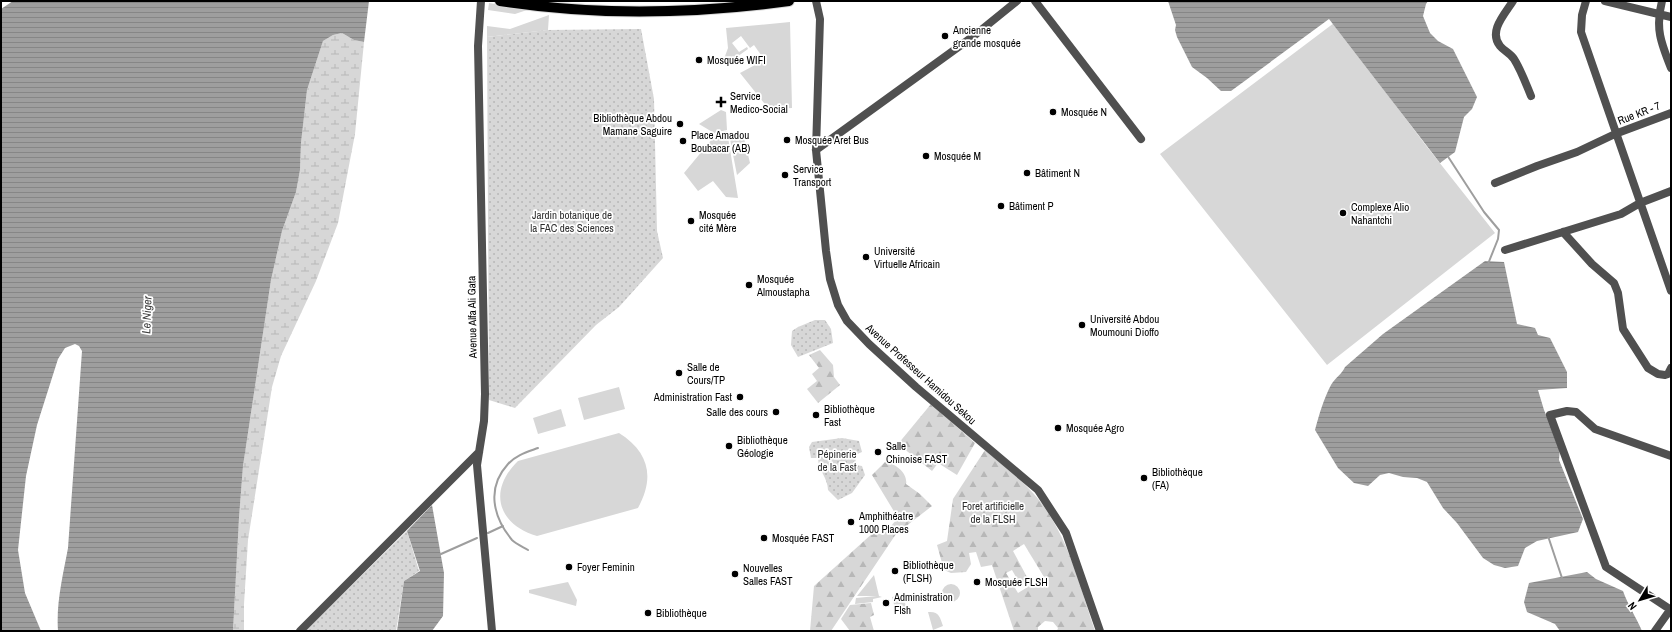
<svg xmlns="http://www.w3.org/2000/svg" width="1672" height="632" font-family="'Archivo Narrow',sans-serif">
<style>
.green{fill:#d7d7d7}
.forest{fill:url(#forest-firs);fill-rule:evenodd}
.wetland{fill:url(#wetland-marsh)}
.garden{fill:url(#garden-dots)}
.water{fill:url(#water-rules)}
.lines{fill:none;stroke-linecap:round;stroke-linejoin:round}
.stream{stroke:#9e9e9e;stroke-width:2}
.major-casing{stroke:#dbdbdb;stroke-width:12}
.minor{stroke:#505050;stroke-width:8}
.major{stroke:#000;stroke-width:10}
.poi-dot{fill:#000;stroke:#fff;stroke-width:1.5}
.labels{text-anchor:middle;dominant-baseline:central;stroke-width:3.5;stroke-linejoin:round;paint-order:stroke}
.poi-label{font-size:11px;fill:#000;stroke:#fff;text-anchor:start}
.street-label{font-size:11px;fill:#000;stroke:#fff}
.park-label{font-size:11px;fill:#2e2e2e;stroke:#fff}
.water-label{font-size:12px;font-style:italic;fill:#3f3f3f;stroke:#fff}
</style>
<defs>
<pattern id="forest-firs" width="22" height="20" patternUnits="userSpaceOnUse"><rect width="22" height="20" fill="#d7d7d7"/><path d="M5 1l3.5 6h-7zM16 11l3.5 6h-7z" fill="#b7b7b7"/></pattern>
<pattern id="wetland-marsh" width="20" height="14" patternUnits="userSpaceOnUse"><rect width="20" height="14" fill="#d7d7d7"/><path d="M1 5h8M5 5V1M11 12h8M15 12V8" fill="none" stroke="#b7b7b7"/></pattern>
<pattern id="garden-dots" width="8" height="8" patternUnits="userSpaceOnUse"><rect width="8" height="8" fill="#d7d7d7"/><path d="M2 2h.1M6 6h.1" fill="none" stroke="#b7b7b7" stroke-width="1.8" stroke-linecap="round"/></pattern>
<pattern id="water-rules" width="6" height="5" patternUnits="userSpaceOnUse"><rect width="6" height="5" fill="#9e9e9e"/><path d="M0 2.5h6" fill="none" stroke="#868686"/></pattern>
</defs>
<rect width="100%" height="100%" fill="#fff"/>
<path class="green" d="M489,3L527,9V10L515,14L488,10Z
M549,15L548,30L487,37V26L510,29Z
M790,22L792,108L772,109L768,108L740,73L755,65L754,60L761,55L754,45L750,48L741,36L732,43L739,52L747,47L748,49L727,64L724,59L728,48L726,28Z
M1334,23L1424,143L1495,233L1327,365L1160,154Z
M721,110L726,112L727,130L714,133L699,124Z
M727,131L738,198L726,197L713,181L698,191L684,173L717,133Z
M729,134H743L750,163L737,175Z
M619,387L625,409L584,420L578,398Z
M561,409L566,426L538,434L533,418Z
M619,433C649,452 655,477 638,508L537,536C497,524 488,490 518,461Z
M874,575L879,596L882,597L873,599V602L855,604L856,598L877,596H857Z
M568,582L577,600L576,606L529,593V590Z
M942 593a9 9 0 1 1 18 0a9 9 0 1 1-18 0Z
M902,594L907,609L896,612L892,597Z
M928,612C939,611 940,617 943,626L933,630Z"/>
<path class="forest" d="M820,350L833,365L834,377L840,385L818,403L807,389L817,381L812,374L819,368L809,355Z
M931,404L975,443L957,475L938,463L932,471L898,444Z
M985,450C1001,464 1019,477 1033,493C1067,531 1079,583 1095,631H1057L1058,628L1053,622L1045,621L1038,627V631H1014L992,565L981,567L976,552L969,553L971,564L966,572L951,573L944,570L937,545L947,541L953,499ZM1024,544L1044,577L1018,593L1006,573L1012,570L1020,584L1028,579L1013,551Z
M885,462C895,463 908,473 906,484L920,494L932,506L896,534L831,631H810L814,586L874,532L883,535L898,518L872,475Z
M871,603L874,615L870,617L874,631H850L841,619L850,605Z"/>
<path class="wetland" d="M342,33L354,40L364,42L355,134L338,223L316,281L281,356L272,387L248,540L244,604V631H233L239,518L243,466L271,280L282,231L296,192L300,170L301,143L307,90L323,41L333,35Z"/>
<path class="garden" d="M641,29L654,99L657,231L663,258L619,307L596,325L515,408L489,400L487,37L547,30Z
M815,320H825L831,329L833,343L798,357L791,345L792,331L798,327Z
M842,438L859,441L862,452L855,455L856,465L862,466L865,475L852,493L838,500L828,490C828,478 818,470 818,458H811L809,447L812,442Z
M407,531L419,571L404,581L396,631H305Z"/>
<path class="water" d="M13,1H369L364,42L354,40L342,33L333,35L323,41L307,90L301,143L300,170L296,192L282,231L271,280L243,466L239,518L233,631H58C56,603 63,575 68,548L82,351L79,346L75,344L65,348L58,359L37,425L26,476L18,550L25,593L41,631H1V9Z
M1168,1H1428L1426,4L1423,16L1430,33L1438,41L1453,49L1477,97L1472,109L1464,117L1455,152L1440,163L1329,19L1231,91H1221L1207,78L1192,67L1177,37L1175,30L1176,25Z
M1485,261L1504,262L1517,324L1535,328L1538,335L1550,338L1567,372V388L1538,390L1544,410L1560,447L1559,460L1583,519L1578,532L1537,541L1525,548L1518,566L1505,568L1494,565L1483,558L1457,523L1443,508L1427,482L1417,478L1403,477L1389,473L1380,475L1368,486L1354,483L1338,468L1315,430C1319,415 1324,398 1331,385C1335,378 1342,374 1345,367L1383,334Z
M432,505L444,573L443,616L432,631H397L404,581L420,571L407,531Z
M1587,572L1596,579L1623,591C1628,605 1636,617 1642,631H1560L1555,624L1527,612L1524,602L1529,583Z"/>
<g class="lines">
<path class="stream" d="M1447,155L1484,212L1499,230L1498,239L1488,264
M488,533L503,526
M1548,536L1562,578
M528,550C523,547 516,544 512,540C493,517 486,488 508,464C516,455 527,452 538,448
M441,554L477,538"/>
<defs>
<path id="major" d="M500,1C596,16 693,14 789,1"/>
</defs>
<use href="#major" class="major-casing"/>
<path class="minor" d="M481,1L478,46L485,394L484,421L477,465L492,631
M816,1L820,19L816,150L826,251L830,279L838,305L847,321L869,344L916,387L1038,490L1066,533L1100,631
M1035,1L1141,139
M1513,1C1505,14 1488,31 1500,46C1504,51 1510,53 1514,59C1521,70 1526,84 1531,96
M1586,1L1582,15L1581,32L1671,291
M1605,1L1671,17
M1662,1C1655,28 1661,43 1671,68
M816,150L975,35L1017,1
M1495,183L1537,166L1577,152L1615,134L1671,113
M1563,232L1592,264L1614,283L1618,293L1623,329L1648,368L1658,374L1665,375L1668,374L1671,368
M1505,250L1621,214L1640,203L1671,191
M1671,456L1595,429L1576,412L1567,411L1550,415L1606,567L1671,610
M300,631L479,452
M1655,631L1670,610"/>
<use href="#major" class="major"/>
</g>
<g class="poi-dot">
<circle cx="945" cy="36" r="4"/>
<circle cx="699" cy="60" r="4"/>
<path d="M719 96h4v4h4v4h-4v4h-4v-4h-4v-4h4z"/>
<circle cx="1053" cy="112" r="4"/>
<circle cx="680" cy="124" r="4"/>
<circle cx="787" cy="140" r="4"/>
<circle cx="683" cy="141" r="4"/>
<circle cx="926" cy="156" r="4"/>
<circle cx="1027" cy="173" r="4"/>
<circle cx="785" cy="175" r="4"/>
<circle cx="1001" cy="206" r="4"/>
<circle cx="1343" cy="213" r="4"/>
<circle cx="691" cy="221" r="4"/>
<circle cx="866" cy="257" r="4"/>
<circle cx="749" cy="285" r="4"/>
<circle cx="1082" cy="325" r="4"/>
<circle cx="679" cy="373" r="4"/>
<circle cx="740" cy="397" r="4"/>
<circle cx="776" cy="412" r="4"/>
<circle cx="816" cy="415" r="4"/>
<circle cx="1058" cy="428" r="4"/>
<circle cx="729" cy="446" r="4"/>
<circle cx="878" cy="452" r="4"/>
<circle cx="1144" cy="478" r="4"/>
<circle cx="851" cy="522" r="4"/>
<circle cx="764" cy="538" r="4"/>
<circle cx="569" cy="567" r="4"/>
<circle cx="895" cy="571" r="4"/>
<circle cx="735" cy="574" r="4"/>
<circle cx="977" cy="582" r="4"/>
<circle cx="886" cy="603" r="4"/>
<circle cx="648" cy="613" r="4"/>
</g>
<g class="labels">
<g class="poi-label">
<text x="953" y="30">Ancienne<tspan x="953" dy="13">grande mosquée</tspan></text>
<text x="707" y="60">Mosquée WIFI</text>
<text x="730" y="96">Service<tspan x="730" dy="13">Medico-Social</tspan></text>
<text x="1061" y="112">Mosquée N</text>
<text x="672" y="118" text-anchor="end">Bibliothèque Abdou<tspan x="672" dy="13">Mamane Saguire</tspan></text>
<text x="691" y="135">Place Amadou<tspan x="691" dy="13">Boubacar (AB)</tspan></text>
<text x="795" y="140">Mosquée Aret Bus</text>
<text x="934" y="156">Mosquée M</text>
<text x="793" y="169">Service<tspan x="793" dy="13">Transport</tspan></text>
<text x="1035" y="173">Bâtiment N</text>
<text x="1009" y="206">Bâtiment P</text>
<text x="1351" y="207">Complexe Alio<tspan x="1351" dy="13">Nahantchi</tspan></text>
<text x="699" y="215">Mosquée<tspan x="699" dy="13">cité Mère</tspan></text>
<text x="874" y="251">Université<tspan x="874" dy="13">Virtuelle Africain</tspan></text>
<text x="757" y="279">Mosquée<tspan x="757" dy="13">Almoustapha</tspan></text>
<text x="1090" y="319">Université Abdou<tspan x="1090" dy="13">Moumouni Dioffo</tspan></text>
<text x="687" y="367">Salle de<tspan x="687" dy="13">Cours/TP</tspan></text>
<text x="732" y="397" text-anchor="end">Administration Fast</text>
<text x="824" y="409">Bibliothèque<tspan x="824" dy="13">Fast</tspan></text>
<text x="768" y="412" text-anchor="end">Salle des cours</text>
<text x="1066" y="428">Mosquée Agro</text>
<text x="737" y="440">Bibliothèque<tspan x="737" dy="13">Géologie</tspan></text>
<text x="886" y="446">Salle<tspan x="886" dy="13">Chinoise FAST</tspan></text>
<text x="1152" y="472">Bibliothèque<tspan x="1152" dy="13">(FA)</tspan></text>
<text x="859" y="516">Amphithéatre<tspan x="859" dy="13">1000 Places</tspan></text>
<text x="772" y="538">Mosquée FAST</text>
<text x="903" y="565">Bibliothèque<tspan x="903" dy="13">(FLSH)</tspan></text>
<text x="577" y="567">Foyer Feminin</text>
<text x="743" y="568">Nouvelles<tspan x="743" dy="13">Salles FAST</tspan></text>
<text x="985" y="582">Mosquée FLSH</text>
<text x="894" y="597">Administration<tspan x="894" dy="13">Flsh</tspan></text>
<text x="656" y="613">Bibliothèque</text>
</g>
<g class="street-label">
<text transform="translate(1639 113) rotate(-21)">Rue KR - 7</text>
<text transform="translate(472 317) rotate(-91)">Avenue Alfa Ali Gata</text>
<text transform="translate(921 374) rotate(42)">Avenue Professeur Hamidou Sekou</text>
</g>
<g class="park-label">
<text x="572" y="215">Jardin botanique de<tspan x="572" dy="13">la FAC des Sciences</tspan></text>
<text x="837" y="454">Pépinerie<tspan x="837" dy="13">de la Fast</tspan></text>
<text x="993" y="506">Foret artificielle<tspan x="993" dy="13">de la FLSH</tspan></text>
</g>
<g class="water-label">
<text transform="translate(147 315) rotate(-88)">Le Niger</text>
</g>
</g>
<rect width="1672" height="632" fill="none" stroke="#000000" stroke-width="4"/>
<g transform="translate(1640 600) rotate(232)" stroke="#ffffff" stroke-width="3" paint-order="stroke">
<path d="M0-3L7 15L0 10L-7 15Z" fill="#000000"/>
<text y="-6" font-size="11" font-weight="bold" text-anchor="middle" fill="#000000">N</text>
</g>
</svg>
